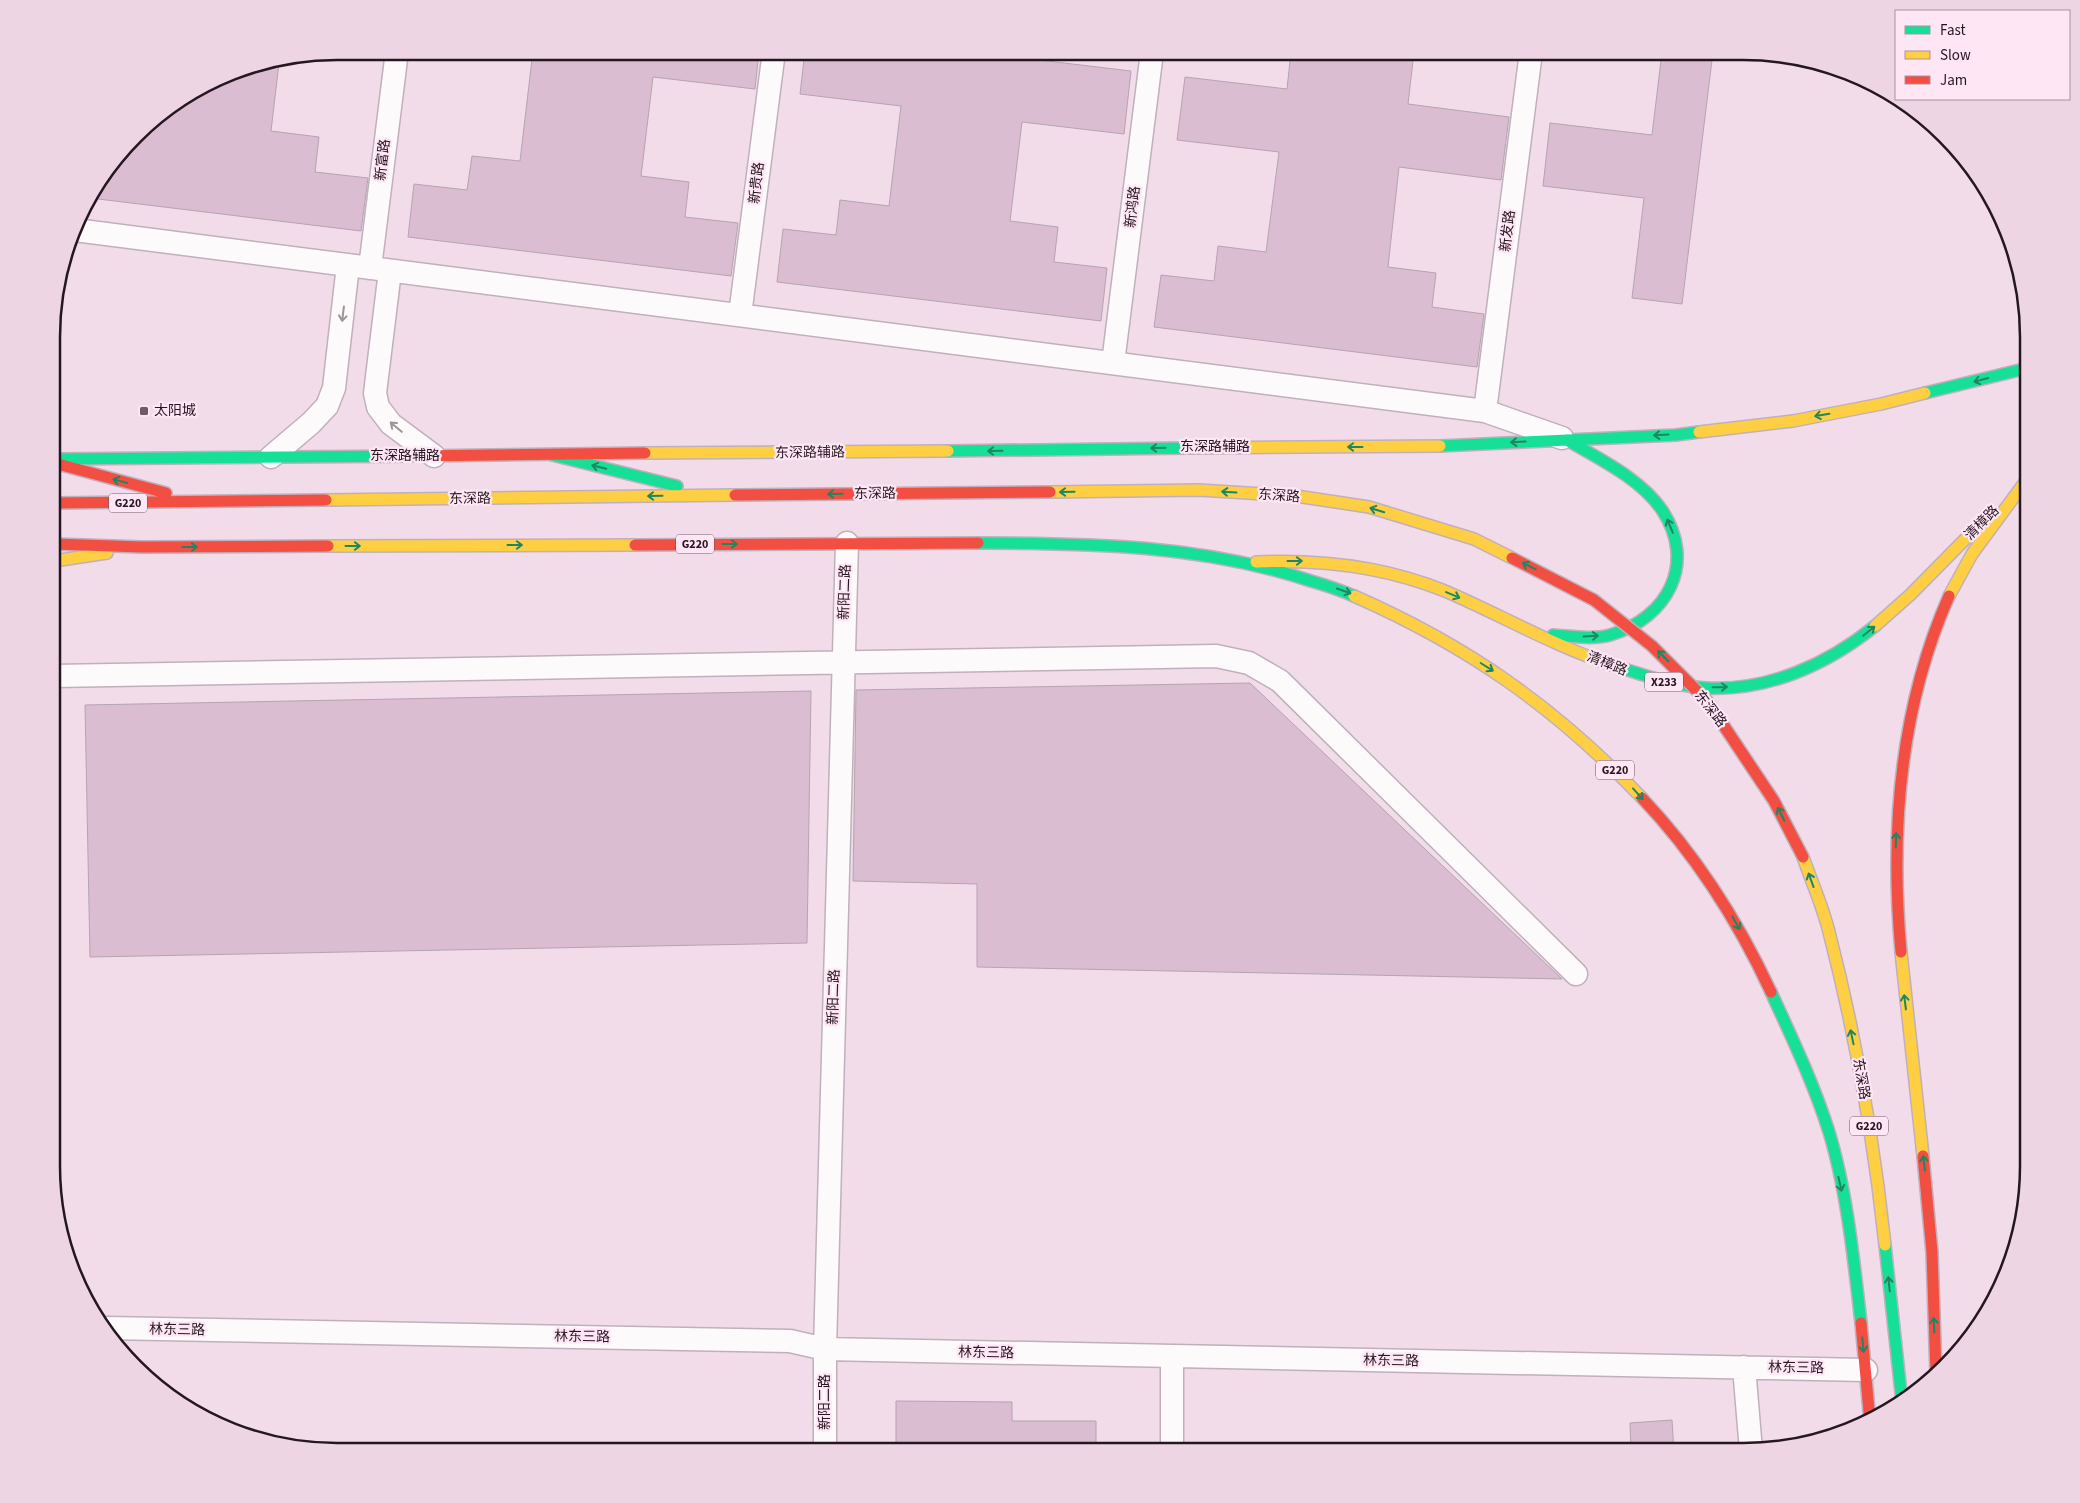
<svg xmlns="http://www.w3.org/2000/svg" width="2080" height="1503" font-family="'Source Sans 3','Noto Sans SC',sans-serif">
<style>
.building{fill:#dabdd0;stroke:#b5a4af}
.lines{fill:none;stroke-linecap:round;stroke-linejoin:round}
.street-casing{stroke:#c0b0bb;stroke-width:25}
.fast-casing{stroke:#c0b0bb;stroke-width:14}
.slow-casing{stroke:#c0b0bb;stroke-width:14}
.jam-casing{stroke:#c0b0bb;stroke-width:14}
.street{stroke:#fdfafc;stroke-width:22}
.fast{stroke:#16e098;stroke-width:11}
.slow{stroke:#ffcf43;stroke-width:11}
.jam{stroke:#f24e42;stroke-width:11}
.slow-bridge-casing{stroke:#c0b0bb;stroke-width:14;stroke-linecap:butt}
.jam-bridge-casing{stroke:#c0b0bb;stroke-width:14;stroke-linecap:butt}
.slow-bridge{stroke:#ffcf43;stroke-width:11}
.jam-bridge{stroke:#f24e42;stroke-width:11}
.oneway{stroke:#9c9499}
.oneway2{stroke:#1d8662}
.poi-dot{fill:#6d5c67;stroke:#ffe6f5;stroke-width:2}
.labels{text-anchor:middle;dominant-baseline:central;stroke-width:4.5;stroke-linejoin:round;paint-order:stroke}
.shield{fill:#ffe6f5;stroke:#665560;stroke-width:1}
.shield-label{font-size:12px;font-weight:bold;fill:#251720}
.street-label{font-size:14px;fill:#251720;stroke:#ffe6f5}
.poi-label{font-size:14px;fill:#251720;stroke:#ffe6f5;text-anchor:start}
.rim{fill:none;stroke:#251720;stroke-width:2.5}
</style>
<rect width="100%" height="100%" fill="#f2dcea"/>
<path class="building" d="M533,51H759L755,89L653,77L641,176L689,182L685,217L738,223L731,276L408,237L414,184L467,190L472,156L520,161Z
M805,51L972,52L1131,71L1124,134L1022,122L1010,221L1058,227L1054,262L1107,268L1101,321L777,282L783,229L836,235L840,200L889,206L901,106L800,94Z
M1291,52H1414L1408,104L1509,117L1501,180L1399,167L1388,267L1436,273L1432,307L1484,314L1477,367L1154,327L1161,275L1214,281L1218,246L1266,252L1279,152L1177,140L1185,77L1287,89Z
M1662,52H1713L1682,304L1632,298L1644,198L1543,186L1550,123L1652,135Z
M279,63L271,131L319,137L315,172L368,178L361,231L90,198L148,122L228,73Z
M1250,683L1562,979L977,967V884L853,881L856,690Z
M811,691L807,943L90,957L85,705Z
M896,1401L1012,1402V1421H1096V1451H896Z
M1672,1420L1674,1452H1631L1630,1423Z"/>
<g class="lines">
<defs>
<path id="street" d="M75,230L1485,411L1562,438
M370,268L397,51
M390,271L375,393L378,407L391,424L434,456
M740,315L774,51
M1113,363L1152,52
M1485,411L1531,52
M271,457L311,423L327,406L334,388L348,265
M54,676L1216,656L1249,663L1280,681L1576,974
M106,1328L790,1341L825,1349L1866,1370
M1744,1367L1751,1451
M825,1451V1349L847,543
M1172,1452V1357"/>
<path id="fast" d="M1925,393L2028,368
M1440,446L1676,435L1699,432
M948,451L1187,448
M552,455L677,486
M54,459L418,456
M978,543C1091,543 1203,545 1311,581C1325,585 1340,590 1354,596
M1553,635C1571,636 1592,640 1610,635C1668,618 1697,563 1662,510C1640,478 1599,459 1567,440
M1612,665C1643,675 1674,686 1707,688C1769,691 1828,664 1875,626
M1771,992C1792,1038 1814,1084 1829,1132C1847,1191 1854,1262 1861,1323
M1885,1245L1902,1402"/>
<path id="slow" d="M1699,432L1793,421L1881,404L1925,393
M1187,448L1440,446
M645,453L948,451
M1050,492L1199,490L1296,496
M326,500L735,495
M328,546L635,545
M54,561L107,553
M1256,562C1321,559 1384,566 1445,591C1501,615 1554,646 1612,665
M1354,596C1468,646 1555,707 1642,798
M1949,596L1972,554L2028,478
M1875,626L1910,595L1991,513
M1803,857C1812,883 1824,909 1830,936C1856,1037 1874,1141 1885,1245
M1901,952L1923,1156"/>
<path id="jam" d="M418,456L645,453
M54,463L166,493
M735,495L1050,492
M54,503L326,500
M54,544L142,547L328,546
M635,545L978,543
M1642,798C1696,855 1738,921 1771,992
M1901,952C1890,832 1900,707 1949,596
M1923,1156L1932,1252L1936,1374
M1861,1323L1870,1422"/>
</defs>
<use href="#street" class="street-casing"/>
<use href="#fast" class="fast-casing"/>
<use href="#slow" class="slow-casing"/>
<use href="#jam" class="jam-casing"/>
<use href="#street" class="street"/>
<use href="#fast" class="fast"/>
<use href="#slow" class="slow"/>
<use href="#jam" class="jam"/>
<defs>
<path id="slow-bridge" d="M1296,496L1369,507L1474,539L1512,558"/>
<path id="jam-bridge" d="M1512,558L1594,600L1652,646L1708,702L1774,801L1803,857"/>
</defs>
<use href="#slow-bridge" class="slow-bridge-casing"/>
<use href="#jam-bridge" class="jam-bridge-casing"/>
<use href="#slow-bridge" class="slow-bridge"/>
<use href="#jam-bridge" class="jam-bridge"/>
</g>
<defs><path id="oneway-shaft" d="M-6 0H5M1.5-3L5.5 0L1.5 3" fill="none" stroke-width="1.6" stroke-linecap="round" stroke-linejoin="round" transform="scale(1.25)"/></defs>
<g class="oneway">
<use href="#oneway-shaft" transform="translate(343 314) rotate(97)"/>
<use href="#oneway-shaft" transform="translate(396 427) rotate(-140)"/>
</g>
<g class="oneway2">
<use href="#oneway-shaft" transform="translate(1981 380) rotate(165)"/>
<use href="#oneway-shaft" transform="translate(1822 415) rotate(170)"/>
<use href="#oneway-shaft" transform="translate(1661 435) rotate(177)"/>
<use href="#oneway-shaft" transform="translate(1518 442) rotate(177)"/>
<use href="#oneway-shaft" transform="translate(1355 447) rotate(-180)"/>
<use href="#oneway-shaft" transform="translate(1158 448) rotate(179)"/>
<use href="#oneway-shaft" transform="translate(995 451) rotate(179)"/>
<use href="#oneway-shaft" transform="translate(599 467) rotate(-166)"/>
<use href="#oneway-shaft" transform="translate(120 481) rotate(-165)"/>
<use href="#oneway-shaft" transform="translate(1067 492) rotate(179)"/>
<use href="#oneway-shaft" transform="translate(1229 492) rotate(-177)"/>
<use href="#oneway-shaft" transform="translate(835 494) rotate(179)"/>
<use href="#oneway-shaft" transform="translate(655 496) rotate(179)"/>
<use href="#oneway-shaft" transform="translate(1377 510) rotate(-163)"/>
<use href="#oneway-shaft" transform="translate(1670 526) rotate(-113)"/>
<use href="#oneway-shaft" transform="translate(730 544)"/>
<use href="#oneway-shaft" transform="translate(515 545)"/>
<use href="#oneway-shaft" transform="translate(353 546)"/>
<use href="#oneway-shaft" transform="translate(190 547)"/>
<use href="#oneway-shaft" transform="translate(1295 561)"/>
<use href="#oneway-shaft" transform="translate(1529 566) rotate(-153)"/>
<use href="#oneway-shaft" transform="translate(1344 591) rotate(19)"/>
<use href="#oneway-shaft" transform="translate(1453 595) rotate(23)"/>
<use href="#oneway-shaft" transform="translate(1869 631) rotate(-39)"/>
<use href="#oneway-shaft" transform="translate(1591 636) rotate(-3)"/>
<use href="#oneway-shaft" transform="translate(1663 656) rotate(-135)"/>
<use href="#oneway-shaft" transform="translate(1487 667) rotate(32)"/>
<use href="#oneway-shaft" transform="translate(1720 687) rotate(-1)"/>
<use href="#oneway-shaft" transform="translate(1638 794) rotate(48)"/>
<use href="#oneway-shaft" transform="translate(1781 814) rotate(-117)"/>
<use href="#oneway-shaft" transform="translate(1896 840) rotate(-88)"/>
<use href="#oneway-shaft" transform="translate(1811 880) rotate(-110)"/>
<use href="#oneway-shaft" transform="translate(1736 923) rotate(61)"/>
<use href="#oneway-shaft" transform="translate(1905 1002) rotate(-97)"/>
<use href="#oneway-shaft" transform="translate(1852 1037) rotate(-102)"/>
<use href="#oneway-shaft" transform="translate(1924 1163) rotate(-97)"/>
<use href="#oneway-shaft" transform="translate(1840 1184) rotate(77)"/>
<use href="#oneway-shaft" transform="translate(1889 1284) rotate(-96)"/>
<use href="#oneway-shaft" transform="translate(1934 1325) rotate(-92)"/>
<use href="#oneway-shaft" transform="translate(1863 1345) rotate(84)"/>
</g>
<rect class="poi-dot" x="139" y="406" width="10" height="10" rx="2.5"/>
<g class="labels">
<g class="shield">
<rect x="109" y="493.5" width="38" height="19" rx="4"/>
<rect x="676" y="534.5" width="38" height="19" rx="4"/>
<rect x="1645" y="672.5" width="38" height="19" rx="4"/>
<rect x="1596" y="760.5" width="38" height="19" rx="4"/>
<rect x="1850" y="1116.5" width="38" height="19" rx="4"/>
</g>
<g class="shield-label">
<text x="128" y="503">G220</text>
<text x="695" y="544">G220</text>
<text x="1664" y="682">X233</text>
<text x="1615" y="770">G220</text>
<text x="1869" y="1126">G220</text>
</g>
<g class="street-label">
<text transform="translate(383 160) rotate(-83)">新富路</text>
<text transform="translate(757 183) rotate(-83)">新贵路</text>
<text transform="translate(1133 207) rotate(-83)">新鸿路</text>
<text transform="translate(1508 231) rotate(-83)">新发路</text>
<text x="1215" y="447">东深路辅路</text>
<text transform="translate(810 453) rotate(-1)">东深路辅路</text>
<text x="405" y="456">东深路辅路</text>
<text transform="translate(875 494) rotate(-1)">东深路</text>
<text transform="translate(1279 496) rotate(4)">东深路</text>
<text transform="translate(470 499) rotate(-1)">东深路</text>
<text transform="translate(1982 523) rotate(-45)">清樟路</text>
<text transform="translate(845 592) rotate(-88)">新阳二路</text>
<text transform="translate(1607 664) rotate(22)">清樟路</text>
<text transform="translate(1710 709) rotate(52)">东深路</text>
<text transform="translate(834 997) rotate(-88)">新阳二路</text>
<text transform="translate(1861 1079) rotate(80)">东深路</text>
<text transform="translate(177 1330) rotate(1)">林东三路</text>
<text transform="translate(582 1337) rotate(1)">林东三路</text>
<text transform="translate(986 1353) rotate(1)">林东三路</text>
<text transform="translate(1391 1361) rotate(1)">林东三路</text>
<text transform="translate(1796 1368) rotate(1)">林东三路</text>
<text transform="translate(825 1402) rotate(-90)">新阳二路</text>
</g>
<g class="poi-label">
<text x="154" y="411">太阳城</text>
</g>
</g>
<path d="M0 0H2080V1503H0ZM337 60H1743A277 277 0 0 1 2020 337V1166A277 277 0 0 1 1743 1443H337A277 277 0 0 1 60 1166V337A277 277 0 0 1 337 60Z" fill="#eed5e4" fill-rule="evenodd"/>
<path class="rim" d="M337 60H1743A277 277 0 0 1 2020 337V1166A277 277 0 0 1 1743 1443H337A277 277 0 0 1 60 1166V337A277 277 0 0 1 337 60Z"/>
<rect x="1895" y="10" width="175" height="90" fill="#ffe6f5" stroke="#a893a0"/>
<rect x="1905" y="26" width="25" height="8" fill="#16e098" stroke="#a893a0"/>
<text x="1940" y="35" font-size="15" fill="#251720">Fast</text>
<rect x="1905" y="51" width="25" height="8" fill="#ffcf43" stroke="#a893a0"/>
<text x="1940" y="60" font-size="15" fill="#251720">Slow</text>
<rect x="1905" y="76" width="25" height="8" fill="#f24e42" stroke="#a893a0"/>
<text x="1940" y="85" font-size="15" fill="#251720">Jam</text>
</svg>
